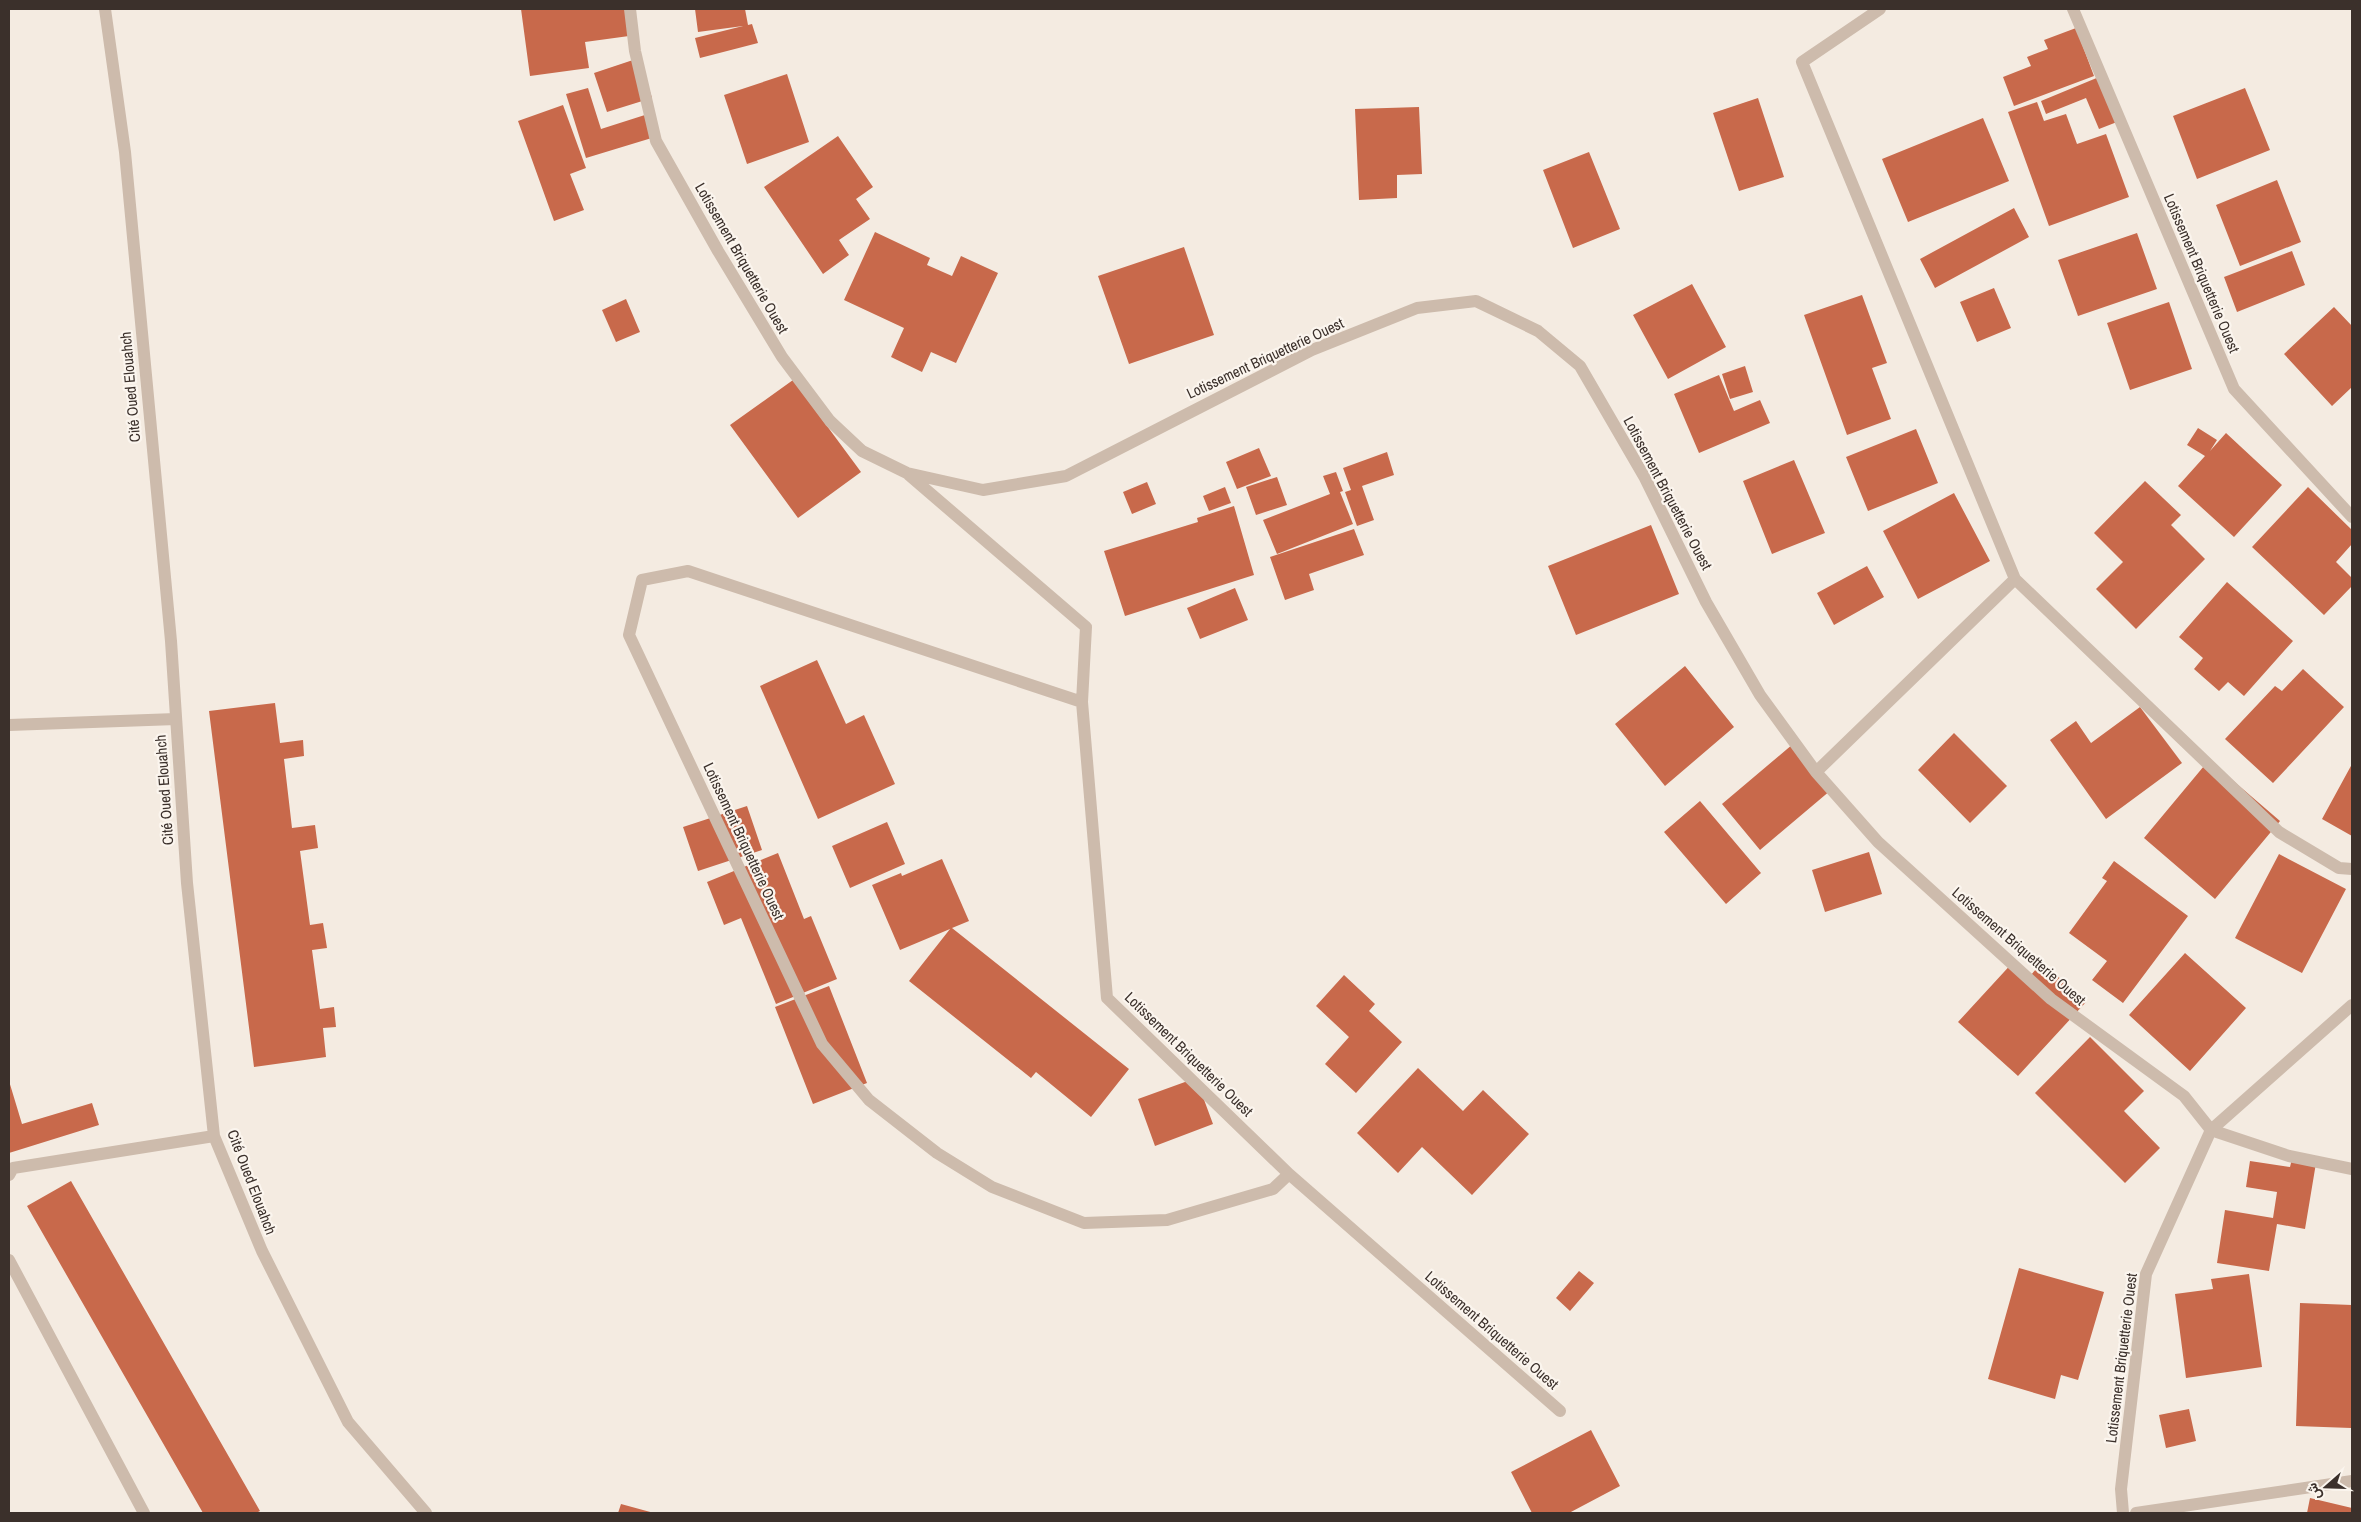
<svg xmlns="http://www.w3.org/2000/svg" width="2361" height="1522" font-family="'Archivo Narrow',Vazirmatn,sans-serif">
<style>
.building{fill:#c8694b}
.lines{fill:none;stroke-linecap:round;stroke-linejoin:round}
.minor{stroke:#cdbbac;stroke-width:12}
.labels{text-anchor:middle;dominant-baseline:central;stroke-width:4.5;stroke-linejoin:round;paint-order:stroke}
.street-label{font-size:15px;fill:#3b302b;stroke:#fbf5ee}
</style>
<rect width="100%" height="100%" fill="#f4ebe1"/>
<path class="building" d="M521,9H625L629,36L585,42L589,68L530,76Z
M695,9H745L748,25L752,24L758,43L700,58L695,38L743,26L698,32Z
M2076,28L2094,76L2014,106L2003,77L2031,66L2027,57L2048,49L2044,40Z
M639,58L652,98L607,112L594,73Z
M787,74L809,142L747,164L724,95Z
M2099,77L2117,122L2099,129L2086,98L2046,114L2041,101Z
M588,88L601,129L648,114L655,137L586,158L566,94Z
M2245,88L2270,150L2197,179L2173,116Z
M1758,98L1784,177L1739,191L1713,113Z
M2037,102L2044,121L2066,114L2077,144L2106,134L2129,197L2049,226L2008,112Z
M563,105L586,168L570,174L584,210L554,221L518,121Z
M1419,107L1422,174L1397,175V198L1359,200L1355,109Z
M1983,118L2009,181L1908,222L1882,159Z
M838,136L873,187L856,199L870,219L839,240L849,255L823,274L764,187Z
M1589,152L1620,229L1573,248L1543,170Z
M2277,180L2301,242L2240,266L2216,205Z
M2014,208L2029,237L1935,288L1920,259Z
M875,232L930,258L927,265L952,276L961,256L998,273L956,363L931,352L922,372L891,357L904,328L844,300Z
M2137,233L2157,289L2078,316L2058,260Z
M1184,247L1214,335L1129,364L1098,276Z
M2292,251L2305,285L2237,312L2224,277Z
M1692,284L1726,347L1668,379L1633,315Z
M1994,288L2011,328L1977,342L1960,302Z
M1862,295L1887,363L1872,368L1891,419L1847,435L1804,315Z
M626,299L640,332L616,342L602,310Z
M2169,302L2192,369L2130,390L2107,323Z
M2334,307L2352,326V387L2332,406L2284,354Z
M1745,366L1753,392L1730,399L1722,374Z
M1719,375L1734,411L1760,400L1770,423L1699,453L1674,394Z
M793,380L861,472L798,518L730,425Z
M2198,428L2217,440L2210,451L2226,433L2282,485L2234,537L2178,486L2205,456L2187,445Z
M1916,429L1938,483L1868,511L1846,457Z
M1259,448L1271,476L1237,489L1226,462Z
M1387,452L1394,475L1362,486L1374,520L1357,526L1345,492L1351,490L1343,468Z
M1794,460L1825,533L1772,554L1743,481Z
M1336,472L1343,491L1340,492L1353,524L1277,554L1263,520L1330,494L1323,476Z
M1277,477L1287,505L1256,515L1246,487Z
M2145,481L2181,515L2171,525L2205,559L2136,629L2096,589L2123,562L2094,533Z
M1147,482L1156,504L1132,514L1123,492Z
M1225,487L1231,503L1209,511L1203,496Z
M2308,487L2352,530V544L2336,562L2352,578V586L2324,615L2252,547Z
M1954,493L1990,561L1918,599L1883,531Z
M1234,506L1254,575L1125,616L1104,551L1198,522L1197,518Z
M1651,525L1679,594L1576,635L1548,566Z
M1354,529L1364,555L1309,574L1314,590L1285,600L1270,557Z
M1867,566L1884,597L1834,625L1817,593Z
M2227,582L2293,641L2244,696L2228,682L2219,691L2194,669L2203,658L2179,637Z
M1235,588L1248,620L1200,639L1187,608Z
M817,660L846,724L864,715L895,784L818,819L760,686Z
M1685,666L1734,727L1665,786L1615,724Z
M2303,669L2344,707L2273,783L2225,739L2275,686L2282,691Z
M275,703L280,743L303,740L304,756L284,759L292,828L315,825L318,848L300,851L310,925L323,923L327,948L312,950L320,1009L334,1007L336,1027L323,1028L326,1057L254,1067L209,711Z
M2140,707L2182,763L2106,819L2050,740L2076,721L2091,743Z
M1954,733L2007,786L1970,823L1918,770Z
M1793,744L1831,790L1760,850L1722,804Z
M2209,760L2280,821L2215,899L2144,838Z
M2352,764V836L2322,819Z
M1700,801L1761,873L1726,904L1664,832Z
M747,806L762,850L698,871L683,827Z
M887,822L905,864L850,888L832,846Z
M1869,852L1882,894L1825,912L1812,870Z
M778,853L804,919L811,916L837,979L776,1004L741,918L724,925L707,882Z
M2279,854L2346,889L2302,973L2235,938Z
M942,859L969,921L952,928L1129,1069L1091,1117L1036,1072L1031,1078L909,981L950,929L900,950L872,885L901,873L902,876Z
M2114,861L2188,916L2123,1003L2092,980L2107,961L2069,933L2107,881L2102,878Z
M2185,953L2246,1008L2190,1071L2129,1015Z
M2015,960L2031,975L2042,962L2086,1002L2018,1076L1958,1022Z
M1344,975L1375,1004L1369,1011L1402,1042L1356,1093L1325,1064L1349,1037L1316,1006Z
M829,986L867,1083L813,1104L775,1007Z
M2090,1037L2144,1091L2124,1111L2160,1148L2125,1183L2035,1093Z
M1418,1068L1463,1111L1483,1090L1529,1134L1472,1195L1422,1147L1398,1173L1357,1133Z
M1196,1078L1213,1124L1155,1146L1138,1099Z
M9,1081L22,1124L92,1103L99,1125L9,1153Z
M2292,1159L2316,1163L2305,1229L2277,1224L2269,1271L2217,1263L2225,1210L2273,1218L2277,1192L2246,1187L2250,1161L2290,1167Z
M71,1181L260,1511L256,1513H203L27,1206Z
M2019,1268L2104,1292L2078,1380L2061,1375L2055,1399L1988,1379Z
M1579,1271L1594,1283L1570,1311L1556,1298Z
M2249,1274L2262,1367L2186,1378L2175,1294L2213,1289L2211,1279Z
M2300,1303L2352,1305L2351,1428L2296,1426Z
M2189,1409L2196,1441L2166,1448L2159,1415Z
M1591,1430L1620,1486L1569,1513H1532L1511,1472Z
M2310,1498L2352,1508V1513H2307Z
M621,1504L654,1513H618Z"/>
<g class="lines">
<path class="minor" d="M105,9L125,152L171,641L187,883L214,1136L262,1251L348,1422L426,1513
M630,9L635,51L656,141L718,251L782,357L830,421L862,451L907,473L983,490L1066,476L1312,350L1417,308L1476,301L1538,331L1580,366L1645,478L1706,602L1760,695L1816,772L1878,842L2051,999L2184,1096L2211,1130L2289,1156L2352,1169
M1880,9L1802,62L2015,579
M2073,9L2234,389L2352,517
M909,475L1086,627L1082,702L688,571L642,580L629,635L822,1044L869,1100L937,1153L992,1187L1084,1223L1167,1220L1273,1189L1289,1174L1107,998L1082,702
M9,725L176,719
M1816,772L2015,579L2279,832L2339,868L2352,869
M1289,1174L1560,1411
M9,1175L13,1168L214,1136
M9,1260L144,1513
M2123,1513L2121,1489L2146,1274L2211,1130L2352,1005
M2136,1513L2352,1481"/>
</g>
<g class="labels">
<g class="street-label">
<text transform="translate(742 258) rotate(60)">Lotissement Briquetterie Ouest</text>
<text transform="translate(2202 273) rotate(67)">Lotissement Briquetterie Ouest</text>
<text transform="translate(1265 358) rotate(-25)">Lotissement Briquetterie Ouest</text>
<text transform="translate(130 387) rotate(-95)">Cité Oued Elouahch</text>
<text transform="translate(1668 493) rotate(62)">Lotissement Briquetterie Ouest</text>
<text transform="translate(164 790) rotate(-94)">Cité Oued Elouahch</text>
<text transform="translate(744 841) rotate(65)">Lotissement Briquetterie Ouest</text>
<text transform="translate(2019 946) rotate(41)">Lotissement Briquetterie Ouest</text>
<text transform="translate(1189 1054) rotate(44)">Lotissement Briquetterie Ouest</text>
<text transform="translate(252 1182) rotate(69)">Cité Oued Elouahch</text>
<text transform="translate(1492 1330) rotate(41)">Lotissement Briquetterie Ouest</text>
<text transform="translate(2121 1358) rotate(-83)">Lotissement Briquetterie Ouest</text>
</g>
</g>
<rect width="2361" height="1522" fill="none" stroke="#3b302b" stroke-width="20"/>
<g transform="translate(2326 1487) rotate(250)" stroke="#fbf5ee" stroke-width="4" paint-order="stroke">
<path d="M0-4L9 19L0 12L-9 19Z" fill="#3b302b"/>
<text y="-8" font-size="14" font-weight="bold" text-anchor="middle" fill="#3b302b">ش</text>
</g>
</svg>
